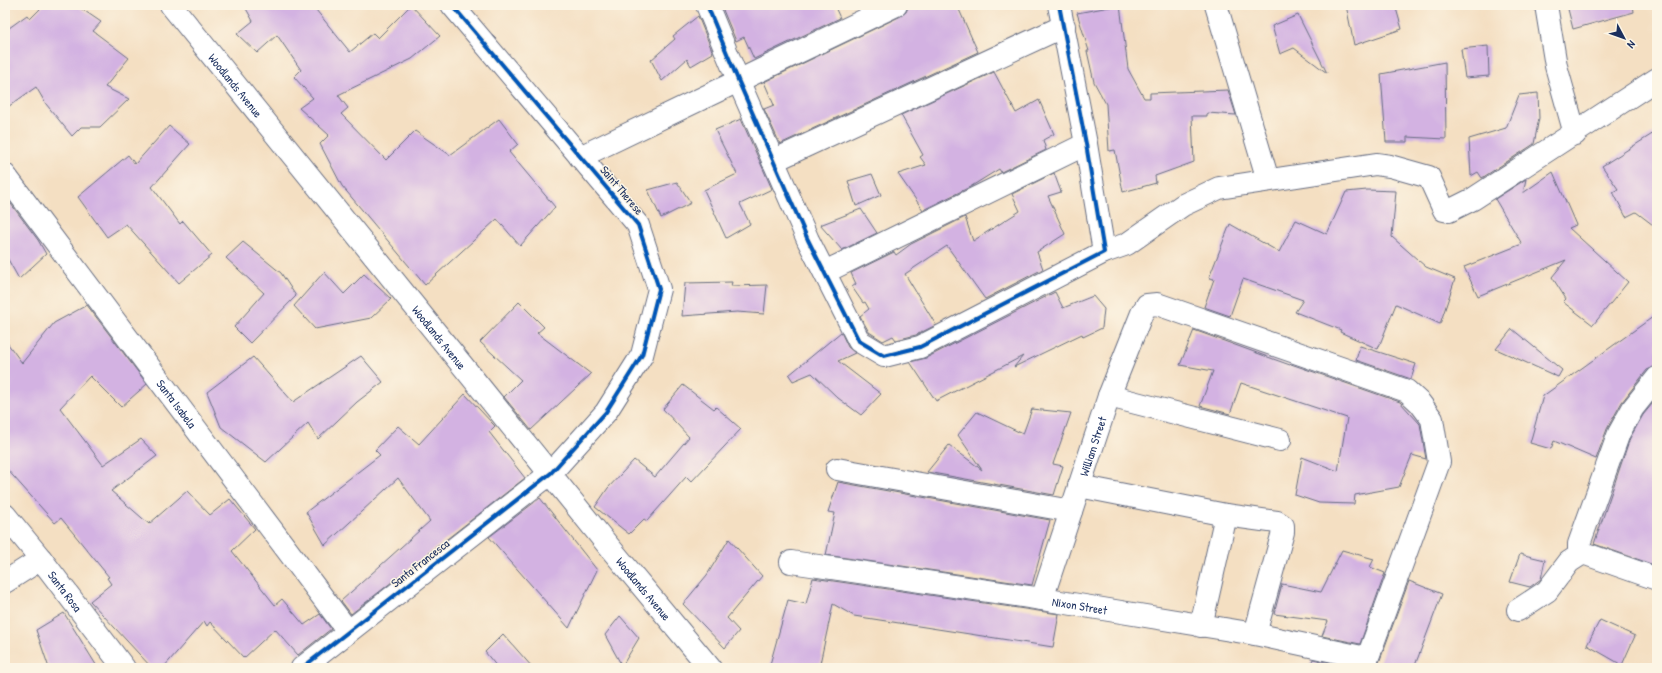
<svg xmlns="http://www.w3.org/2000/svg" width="1662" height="673" font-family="'Patrick Hand',sans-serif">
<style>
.building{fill:#d3b2e2}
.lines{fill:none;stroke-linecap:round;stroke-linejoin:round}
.minor-casing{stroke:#676d81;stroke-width:24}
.minor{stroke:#fff;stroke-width:22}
.cycleway-casing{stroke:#fcf5e5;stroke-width:6}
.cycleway{stroke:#0057b8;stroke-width:4}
.labels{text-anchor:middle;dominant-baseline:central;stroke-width:3;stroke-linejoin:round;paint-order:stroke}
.street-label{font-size:12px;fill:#1b2f5e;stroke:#fcf5e5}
</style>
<rect width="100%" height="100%" fill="#fcf5e5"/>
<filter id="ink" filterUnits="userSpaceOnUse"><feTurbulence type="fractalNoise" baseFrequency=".025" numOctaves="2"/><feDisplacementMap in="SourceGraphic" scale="8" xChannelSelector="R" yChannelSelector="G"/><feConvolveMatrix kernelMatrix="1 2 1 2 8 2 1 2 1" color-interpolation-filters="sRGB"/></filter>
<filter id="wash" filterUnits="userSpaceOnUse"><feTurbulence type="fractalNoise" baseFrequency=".012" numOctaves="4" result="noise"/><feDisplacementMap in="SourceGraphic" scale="16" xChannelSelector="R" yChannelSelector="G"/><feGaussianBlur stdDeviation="0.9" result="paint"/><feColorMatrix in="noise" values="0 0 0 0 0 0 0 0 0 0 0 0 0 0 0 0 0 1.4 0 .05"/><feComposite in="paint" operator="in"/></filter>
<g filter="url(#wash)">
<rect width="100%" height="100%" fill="#f4dfc2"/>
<g id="blocks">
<path class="building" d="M44,5H76L101,22L93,31L129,58L105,87L129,99L100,127H81L72,136L46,104L36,87L5,109V31L27,15L30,19Z
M244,5H312L350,52L373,33L378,38L411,5L440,36L412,59L338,95L348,108L341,114L386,160L415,131L450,155L499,119L518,144L509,152L555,207L520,246L497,219L425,285L342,186L320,144L329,135L299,108L313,98L294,77L301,70L277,35L257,53L237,34L253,21Z
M736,5H834L840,18L754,59L744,37L736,41L723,10Z
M909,5H957L978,52L780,144L764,109L774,105L764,82L901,16L906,12Z
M1120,5L1128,69L1144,98H1150V93L1228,90L1236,115L1207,113V116H1192L1194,162L1155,176L1156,183L1123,192L1115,150L1109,151L1106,104L1094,82L1087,51H1089L1077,13Z
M1346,5H1395L1402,29L1354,45Z
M1567,5H1633L1634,12L1573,29Z
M1298,15L1327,73L1294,48L1280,54L1272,26Z
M698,16L713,53L691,66L687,59L662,81L651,60L675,39L673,36Z
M1488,46L1489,76L1465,78L1461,49Z
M1445,62L1446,139L1407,137V142H1386L1381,74Z
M994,72L1016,113L1039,100L1054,134L1043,140L1046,150L1001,172L999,169L970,187L923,210L898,174L926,165L920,157L923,155L901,115Z
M1538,93L1539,118L1534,144L1482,178L1478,172L1471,176L1469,139L1506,128L1519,95Z
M741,119L772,189L740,204L750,224L726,238L704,190L737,174L715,130Z
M169,126L190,144L152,187L180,224L183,221L212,255L179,283L126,224L107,237L78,197L128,155L135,164Z
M1657,131V228L1636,212L1626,217L1613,192L1618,189L1602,166Z
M1553,172L1576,225L1569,228L1628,282L1593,325L1563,302L1566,299L1552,277L1566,260L1478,296L1464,267L1522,244L1495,199L1526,179L1523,193Z
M1054,173L1061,192L1048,196L1065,234L1037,252L1043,269L985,299L947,246L905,274L936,325L916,335L896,340L893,336L883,341L869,332L860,316L869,309L865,302L863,303L852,287L856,284L851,273L894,252L896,255L911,244L965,217L973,241L1020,211L1012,194Z
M872,174L881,195L856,206L848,181Z
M677,182L691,203L661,218L648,190Z
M1367,190L1396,191L1392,237L1426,267L1455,279L1440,324L1396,304L1378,349L1340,332L1341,330L1295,312L1303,300L1243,279L1230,316L1204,307L1214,279L1209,278L1230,224L1279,252L1296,220L1327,234L1346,192Z
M5,196L38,240L46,254L19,279L5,254Z
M861,209L877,233L842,250L820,225Z
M243,242L281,273L296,296L250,343L234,327L264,293L226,258Z
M324,272L344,294L364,274L391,299L371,318L315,329L294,306Z
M732,282L731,286L767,285L764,314L737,312L682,316L685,283Z
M1055,292L1063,308L1093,296L1104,309L1102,328L1083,337L1082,334L1014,367L1023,356L936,401L910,362L926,358Z
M519,302L544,327L537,333L591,374L531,430L504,397L521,380L480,342Z
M87,305L147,384L121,407L90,376L60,408L103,465L141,439L157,456L111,491L149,524L187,491L210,515L230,499L255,529L232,551L275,605L282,599L304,625L320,614L331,629L298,655L275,629L244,658L210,622L207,626L204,621L163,668H152L90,601L111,584L107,578L109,577L61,518L55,523L5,467V340L22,363L54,323Z
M1657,314V366L1647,370L1622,402L1607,429L1596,459L1554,441L1551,449L1530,443L1543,396Z
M1512,329L1562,370L1558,377L1496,349Z
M1194,330L1276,360L1290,365L1291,364L1400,402L1420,424L1426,459L1412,455L1399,487L1355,495L1354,504L1319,503L1295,495L1302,457L1338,471L1347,418L1241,383L1230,414L1200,406L1213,371L1180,365Z
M841,332L848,347L855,353L838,361L881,394L861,415L838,398L812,373L793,381L789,375Z
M1360,346L1416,364L1411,379L1356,360Z
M361,356L383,382L357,402L318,439L308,423L266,462L221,427L207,392L253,357L293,402Z
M683,385L714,409L716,407L741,429L691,482L686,477L647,521L644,519L629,534L595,507L608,488L634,460L655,477L689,437L663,409Z
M465,394L493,424L490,421L495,426L489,432L525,478L351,614L341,601L430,521L398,478L325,545L306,512L380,455L375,450L398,426L419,444Z
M1657,398V566L1594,544L1630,438L1643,415Z
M1032,409L1071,413L1053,464L1063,466L1054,495L927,472L949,445L982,470L958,435L977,412L1023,434Z
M838,482L1050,520L1032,585L826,555L835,513L828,512Z
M540,498L597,570L569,628L489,537Z
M729,539L762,576L727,618L739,631L725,648L683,604L707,575Z
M1342,550L1374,559L1370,567L1385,573L1360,644L1322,636L1328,621L1274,614L1282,584L1321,592Z
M1520,554L1545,560L1541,579L1530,587L1510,582Z
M813,578L1059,614L1053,647L854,616L833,604L819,668H769L788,600L806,604Z
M1409,581L1442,594L1414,668H1377Z
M64,613L98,668H49L36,630Z
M620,616L639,638L622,666L605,635Z
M1600,620L1635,636L1622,665L1587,645Z
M503,634L533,668H498L485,652Z
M1313,659L1352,668H1309Z"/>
</g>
</g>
<g filter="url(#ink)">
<use href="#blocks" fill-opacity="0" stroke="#676d81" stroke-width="1"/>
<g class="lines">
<defs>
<g id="minor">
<path id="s1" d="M171,5L606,543L710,668"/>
<path d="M707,5L738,80L808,240L859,341L884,356L920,347L1104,252L1086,144L1059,5"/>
<path d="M1216,5L1268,180"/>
<path d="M1546,5L1556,66L1575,134"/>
<path d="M580,157L896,5"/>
<path d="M773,161L1064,26"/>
<path id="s2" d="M5,175L348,631"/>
<path d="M1104,252L1127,244L1183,205L1219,188L1376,164L1390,166L1429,177L1444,210L1449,211L1473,199L1657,79"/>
<path d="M825,272L1086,144"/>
<path d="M1657,378L1633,408L1619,433L1579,544V550L1583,553L1657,579"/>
<path d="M1109,396L1280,440"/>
<path d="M837,469L1071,511"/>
<path d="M1079,486L1226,515L1277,522L1283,526V532L1255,634"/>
<path id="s3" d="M5,515L41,559L124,668"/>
<path id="s4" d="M791,562L1042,599L1255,634L1366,658"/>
<path d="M5,582L41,559"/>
<path id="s5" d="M1042,599L1109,396L1142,313L1147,305L1157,304L1407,391L1420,403L1432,419L1439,462L1364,668"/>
<path d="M1518,610L1547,591L1569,562L1583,553"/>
<path d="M1201,626L1226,515"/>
<path d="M302,668L551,473L606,412L642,355L659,289L638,225L452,5"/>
</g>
</defs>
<use href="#minor" class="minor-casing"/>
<use href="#minor" class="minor"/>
<defs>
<path id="cycleway" d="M707,5L738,80L808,240L859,341L884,356L920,347L1104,252L1086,144L1059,5
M302,668L551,473L606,412L642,355L659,289L638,225L452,5"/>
</defs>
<use href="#cycleway" class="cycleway-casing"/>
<use href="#cycleway" class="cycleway"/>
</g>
</g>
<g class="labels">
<g class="street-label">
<text stroke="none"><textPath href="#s1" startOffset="103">Woodlands Avenue</textPath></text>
<text transform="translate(622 190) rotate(50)">Saint Therese</text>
<text stroke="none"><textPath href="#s1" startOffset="427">Woodlands Avenue</textPath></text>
<text stroke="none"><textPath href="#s2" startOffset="286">Santa Isabela</textPath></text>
<text stroke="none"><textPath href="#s5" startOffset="161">William Street</textPath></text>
<text transform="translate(420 563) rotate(-38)">Santa Francesca</text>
<text stroke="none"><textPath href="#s1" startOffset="751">Woodlands Avenue</textPath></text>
<text stroke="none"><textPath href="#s3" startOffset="97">Santa Rosa</textPath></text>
<text stroke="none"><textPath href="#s4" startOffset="292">Nixon Street</textPath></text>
</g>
</g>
<rect width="1662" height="673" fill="none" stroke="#fcf5e5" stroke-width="20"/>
<g transform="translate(1624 38) rotate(131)" stroke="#fcf5e5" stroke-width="3" paint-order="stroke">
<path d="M0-3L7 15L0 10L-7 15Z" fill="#1b2f5e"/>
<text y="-6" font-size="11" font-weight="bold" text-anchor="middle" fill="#1b2f5e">N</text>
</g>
</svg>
